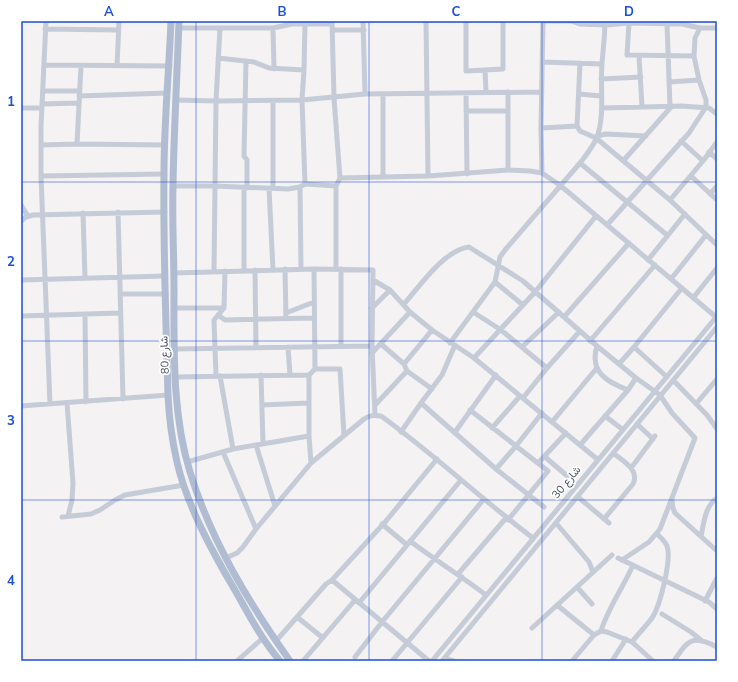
<svg xmlns="http://www.w3.org/2000/svg" width="738" height="682" font-family="Mulish,Vazirmatn,sans-serif">
<style>
.lines{fill:none;stroke-linecap:round;stroke-linejoin:round}
.minor{stroke:#c5cbd7;stroke-width:5}
.major{stroke:#b0bcd1;stroke-width:7}
.grid{fill:none;stroke:#1d4ed8;stroke-width:1;stroke-opacity:0.55}
.labels{text-anchor:middle;dominant-baseline:central;stroke-width:3.5;stroke-linejoin:round;paint-order:stroke}
.street-label{font-size:11px;fill:#485161;stroke:#fff}
.neatline{fill:none;stroke:#1d4ed8;stroke-width:1.5}
.grid-label{font-size:13px;text-anchor:middle;font-weight:bold;fill:#1d4ed8}
</style>
<rect width="100%" height="100%" fill="#f4f2f2"/>
<g class="lines">
<path class="minor" d="M46,21L41,126V176L50,404
M332,21L334,98L340,178L336,186V269
M363,21L365,94
M426,21L428,176
M466,21V71L503,69V21
M543,21H571L580,24L605,25L629,23L682,24L700,28H717
M305,23L304,70L302,100L305,184
M629,23L627,55L694,56
M667,24L670,106
M179,28H273L292,24H331
M273,28L274,69
M45,29L118,30
M333,30H364
M639,56L642,106
M218,58L254,62L269,68L304,70
M246,61L244,156L247,160V188
M542,62L602,64
M580,63L577,126L580,131L596,138L670,200L717,245
M44,65L170,66
M117,66L119,21
M485,70L486,92
M601,79L641,77
M669,82L699,80
M43,91H79
M508,92V170
M466,93L467,174
M383,94V176
M579,94L601,96
M79,96L167,93
M176,100L216,101L302,100L365,94L542,92
M273,101V187
M42,104L79,103
M21,108H42
M602,108L682,106L709,108L717,114
M466,111H507
M541,128L577,126
M597,136L606,134L646,136
M681,141L703,161
M77,144L81,66
M41,145L77,144L165,145
M709,152L717,159
M623,161L672,106
M580,163L667,235
M542,173L541,128L543,21
M41,176L164,174
M691,176L717,200
M340,178L428,176L508,170L530,171L542,173L561,186L716,317
M173,186H214L288,189L300,187L305,184L336,186
M300,187L301,269
M269,188L273,270
M710,194L717,186
M670,200L703,161L717,142
M21,205L28,216
M118,212L123,399
M83,213L85,278
M21,221L26,217L33,215L165,212
M607,225L689,133L706,107V100L699,80L694,56L695,38L700,28
M648,260L685,214
M285,269L286,319
M341,269V346
M244,270V187
M255,270L256,347
M214,271L216,101L220,28
M174,273L314,269L373,270L372,346L375,415
M671,279L706,235
M21,280L165,276
M373,280L390,290L410,312L432,330L474,358L597,459
M495,282L523,305
M120,294H166
M693,298L717,268
M404,304C420,286 444,250 469,247L523,281L597,346L636,378L660,395L672,413L695,438L660,529L649,542L622,560
M174,308H224
M372,308L390,290
M473,312L501,330L547,368
M286,313L314,302
M85,314L86,402
M218,315L225,320L314,318
M21,316L120,313
M564,317L629,243
M590,341L655,265
M450,343L495,282L500,257L505,250L580,163C586,155 593,147 597,137C605,116 600,87 602,64C603,50 605,35 605,21
M381,344L404,364L407,371L432,389
M597,346C589,372 607,382 628,390L636,378
M288,347L290,375
M522,347L559,312
M634,347L667,377
M175,349L372,346
M372,353L410,312
M474,358L535,292L596,216
M404,364L432,330
M619,364L634,347L682,288
M315,369H340L344,435
M261,375L263,444
M216,376L214,320L224,308L225,271
M220,376L233,449
M176,377L309,375
M673,380L707,415L717,429
M523,398L547,368L580,331
M67,403L73,483L72,500L68,516
M421,403L496,469L544,507
M696,404L717,379
M262,405L308,403
M375,405L407,371
M21,406L168,395
M470,410L548,471L508,520
M605,416L622,429
M552,422L596,369
M637,424L653,439
M492,428L520,396
M401,432L421,403L442,375L455,345
M455,432L496,375
M256,445L275,506
M580,445L628,390
M223,452L256,529
M545,457L572,480
M187,462L233,449L309,436
M311,463L309,436V375L315,369L314,269
M538,463L566,433
M631,468L655,436
M496,469L516,446L542,413
M578,497L609,523
M672,500L673,508L675,513L717,551
M62,517L91,514L100,510L115,500L125,495L184,485
M604,519L633,484C640,470 623,461 613,453
M556,523L589,562L593,572
M382,524L407,545
M701,536C704,523 705,506 717,498
M410,541C435,560 461,576 486,595
M226,558L237,553L243,547L256,529L311,463L364,419C370,415 374,415 381,416C434,454 481,499 533,538
M618,558L709,602L717,609
M458,574L506,518
M332,580L429,661
M577,587L592,604
M705,601L717,578
M359,603L461,480
M557,605L594,635
M662,614L691,632L701,640
M297,617L323,638
M532,628L612,555
M601,631C608,608 623,588 633,565
M276,641L326,584L332,580L386,521L437,459
M632,642C638,634 646,626 652,618C660,606 672,559 667,546C665,541 660,537 657,534
M355,657L382,622L484,499
M445,658L454,661
M237,661L263,638
M303,661L355,600
M392,661L462,577
M432,661L717,316
M442,661L717,327
M572,661L594,635L601,631L607,632L632,642L653,661
M612,661L626,639
M674,661C688,640 692,634 717,647"/>
<path class="major" d="M171,21C169,72 164,122 164,173C163,247 166,321 168,395C169,418 172,440 177,462C187,506 213,553 236,592C249,615 262,640 280,661
M179,21C177,76 174,130 173,185C172,220 174,255 174,289C174,350 172,414 190,472C211,541 249,603 290,661"/>
</g>
<path class="grid" d="M196,21V661M369,21V661M542,21V661M21,182H717M21,341H717M21,500H717"/>
<g class="labels">
<g class="street-label">
<text transform="translate(164 355) rotate(-92)">شارع 80</text>
<text transform="translate(566 482) rotate(-51)">شارع 30</text>
</g>
</g>
<rect width="738" height="682" fill="none" stroke="#ffffff" stroke-width="44"/>
<rect x="22" y="22" width="694" height="638" class="neatline"/>
<g class="grid-label">
<text x="109" y="16">A</text>
<text x="282" y="16">B</text>
<text x="456" y="16">C</text>
<text x="629" y="16">D</text>
<text x="11" y="106">1</text>
<text x="11" y="266">2</text>
<text x="11" y="425">3</text>
<text x="11" y="585">4</text>
</g>
</svg>
